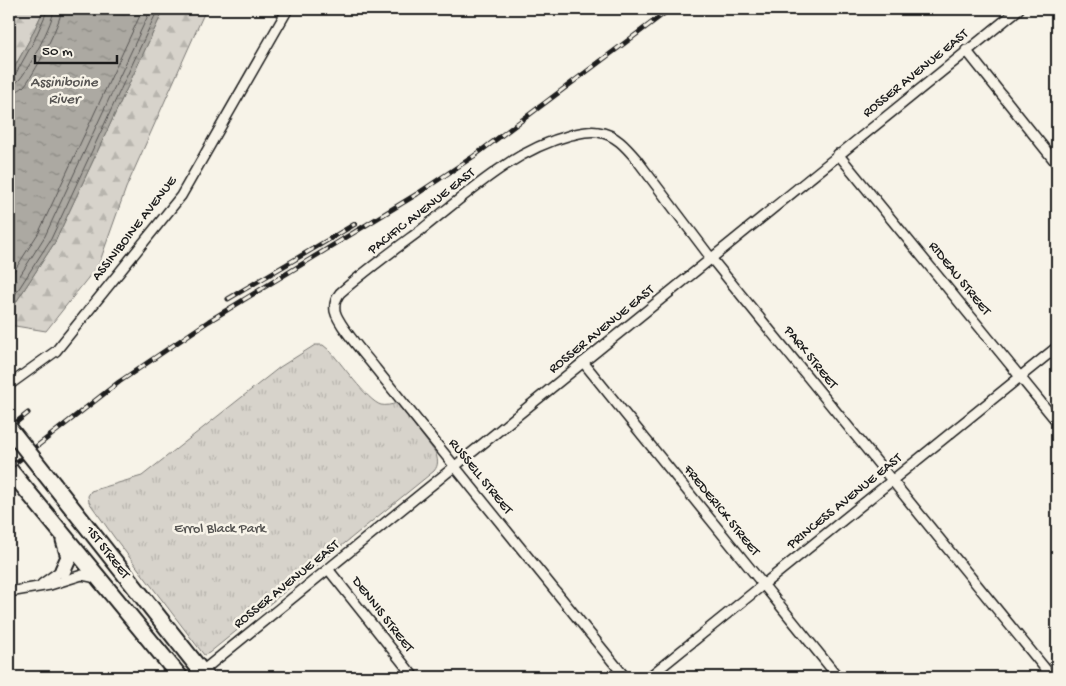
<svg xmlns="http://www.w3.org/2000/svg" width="1066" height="686" font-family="'Gochi Hand',sans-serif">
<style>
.grass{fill:url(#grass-tufts);stroke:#7a7874}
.forest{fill:url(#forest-firs);stroke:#7a7874}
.water{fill:url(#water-ripples);stroke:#72716c}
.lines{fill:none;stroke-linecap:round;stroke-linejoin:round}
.shore{stroke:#565452;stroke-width:1}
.street-casing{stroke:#1c1c1c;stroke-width:12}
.primary-casing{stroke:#1c1c1c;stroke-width:19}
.street{stroke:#f7f3e8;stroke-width:9}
.primary{stroke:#f7f3e8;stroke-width:15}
.rail-casing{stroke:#1c1c1c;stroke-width:5}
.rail{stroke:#f7f3e8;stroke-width:3;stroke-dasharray:9;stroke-linecap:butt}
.primary-bridge-casing{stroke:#1c1c1c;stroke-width:19;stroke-linecap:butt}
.primary-bridge{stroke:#f7f3e8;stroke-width:15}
.labels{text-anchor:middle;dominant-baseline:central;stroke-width:5;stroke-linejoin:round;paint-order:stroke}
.street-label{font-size:14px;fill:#1c1c1c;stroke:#f7f3e8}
.park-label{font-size:14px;fill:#545351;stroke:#f7f3e8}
.water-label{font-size:15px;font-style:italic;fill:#565452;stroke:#f7f3e8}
</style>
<defs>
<pattern id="grass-tufts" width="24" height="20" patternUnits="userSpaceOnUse" patternTransform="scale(1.25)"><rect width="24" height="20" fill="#d7d3cb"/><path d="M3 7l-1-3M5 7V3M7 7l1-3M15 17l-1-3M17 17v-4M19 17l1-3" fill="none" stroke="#b8b5ae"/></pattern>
<pattern id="forest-firs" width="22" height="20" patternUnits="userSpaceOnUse" patternTransform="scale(1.25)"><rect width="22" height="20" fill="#d7d3cb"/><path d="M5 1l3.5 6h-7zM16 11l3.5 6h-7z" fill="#b8b5ae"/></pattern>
<pattern id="water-ripples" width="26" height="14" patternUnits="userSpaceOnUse" patternTransform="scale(1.25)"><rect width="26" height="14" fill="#aca9a2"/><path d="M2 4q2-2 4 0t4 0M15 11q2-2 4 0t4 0" fill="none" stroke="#8b8983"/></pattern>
</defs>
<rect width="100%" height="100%" fill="#f7f3e8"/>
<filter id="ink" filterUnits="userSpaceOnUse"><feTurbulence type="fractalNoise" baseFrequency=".02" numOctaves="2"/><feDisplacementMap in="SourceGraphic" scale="10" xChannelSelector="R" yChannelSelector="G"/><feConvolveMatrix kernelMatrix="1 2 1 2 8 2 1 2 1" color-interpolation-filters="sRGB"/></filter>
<g filter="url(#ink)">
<path class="grass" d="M315,345H323L329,350C340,361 367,401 381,405C386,406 391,405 397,403L435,452C438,459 439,465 434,471L209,653L204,655L114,537L89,502L88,496L91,491L142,476L280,367Z"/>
<path class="forest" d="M9,9H44L30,39L9,77Z
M164,9H206L126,188L99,264L46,331L9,325V313L55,242Z"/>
<path class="water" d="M44,9H164L55,242L9,313V77L30,39Z"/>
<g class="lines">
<path class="shore" d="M9,78L15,75L34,41L48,9
M9,85C13,85 16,84 19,80C28,71 54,21 54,9
M9,92C14,92 19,91 23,87C33,78 61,22 62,9
M9,279L39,232L143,9
M9,293L45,236L151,9
M9,304L51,239L158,9"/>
<defs>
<path id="street" d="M966,50L1057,164
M838,154L1057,422
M583,362L838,677
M9,385L56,351L181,196L288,9
M328,569L414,677
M42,584L66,567
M9,592L50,585L82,575L92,577L98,580
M201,672L1019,9
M625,677L376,369C366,356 338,325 335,311C334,304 336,298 340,293C366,270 394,250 421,230C468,193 513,150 571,135C580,133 589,130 598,132C615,134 626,147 637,160L711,258L1052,677
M649,677L1057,347"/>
<path id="primary" d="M9,469L180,677
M54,485L206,677
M63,570L69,557L64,540"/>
</defs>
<use href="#street" class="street-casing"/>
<use href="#primary" class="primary-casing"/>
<use href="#street" class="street"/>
<use href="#primary" class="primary"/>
<defs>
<path id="rail" d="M228,299L355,224
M9,428L28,413
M9,468L119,382L209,321L417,194L474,156L670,9"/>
</defs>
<use href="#rail" class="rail-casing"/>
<use href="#rail" class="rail"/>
<defs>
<path id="primary-bridge" d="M9,428L54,485"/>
</defs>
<use href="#primary-bridge" class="primary-bridge-casing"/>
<use href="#primary-bridge" class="primary-bridge"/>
</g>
</g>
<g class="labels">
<g class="street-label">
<text transform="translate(916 74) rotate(-39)">ROSSER AVENUE EAST</text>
<text transform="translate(422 212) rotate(-38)">PACIFIC AVENUE EAST</text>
<text transform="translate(135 229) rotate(-52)">ASSINIBOINE AVENUE</text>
<text transform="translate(959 279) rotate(51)">RIDEAU STREET</text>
<text transform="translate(602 330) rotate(-39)">ROSSER AVENUE EAST</text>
<text transform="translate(810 358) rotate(51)">PARK STREET</text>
<text transform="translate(480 477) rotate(51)">RUSSELL STREET</text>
<text transform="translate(845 502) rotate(-39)">PRINCESS AVENUE EAST</text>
<text transform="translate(721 511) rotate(51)">FREDERICK STREET</text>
<text transform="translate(107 553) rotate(52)">1ST STREET</text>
<text transform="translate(287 585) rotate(-39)">ROSSER AVENUE EAST</text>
<text transform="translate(382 615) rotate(52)">DENNIS STREET</text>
</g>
<g class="park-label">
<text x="220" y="529">Errol Black Park</text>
</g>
<g class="water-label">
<text x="64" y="83">Assiniboine<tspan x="64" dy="17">River</tspan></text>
</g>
</g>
<rect width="1066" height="686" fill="none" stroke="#f7f3e8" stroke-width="30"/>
<rect x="15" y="15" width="1036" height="656" fill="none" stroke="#1c1c1c" stroke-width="2" filter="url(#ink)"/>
<path d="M35 55v8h82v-8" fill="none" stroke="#1c1c1c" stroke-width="2.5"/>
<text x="42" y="55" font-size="15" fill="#1c1c1c" stroke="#f7f3e8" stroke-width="4" paint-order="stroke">50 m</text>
</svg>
